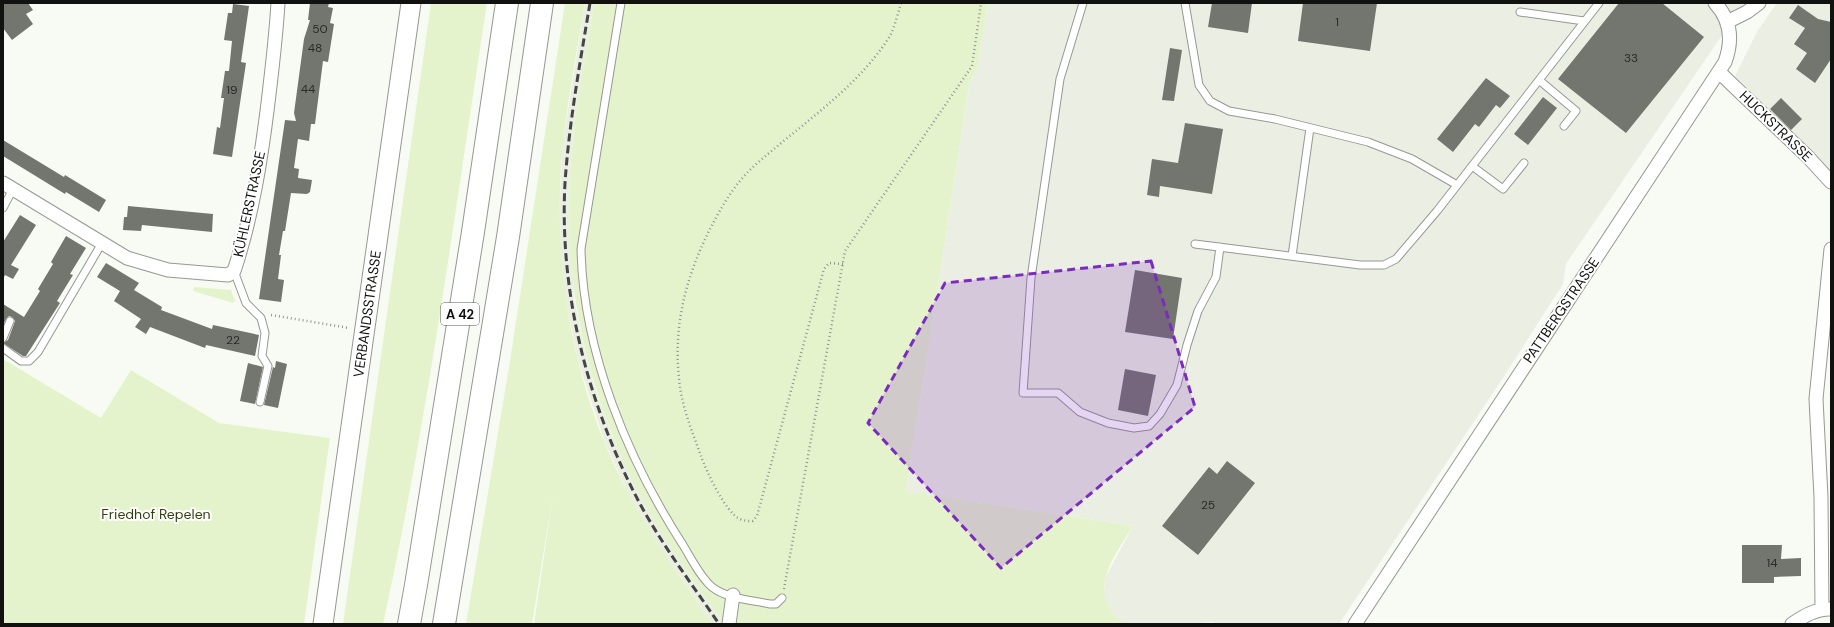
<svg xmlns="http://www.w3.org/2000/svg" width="1834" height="627" font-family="'DM Sans',sans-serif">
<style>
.built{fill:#ebefe3}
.green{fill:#e5f3cd}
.building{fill:#73756f}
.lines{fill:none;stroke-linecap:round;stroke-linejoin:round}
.service-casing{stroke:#969892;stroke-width:9}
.minor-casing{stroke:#969892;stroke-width:15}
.secondary-casing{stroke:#969892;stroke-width:21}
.motorway-casing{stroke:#969892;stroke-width:24}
.path{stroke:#92948f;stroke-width:2.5;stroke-dasharray:1 3;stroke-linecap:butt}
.service{stroke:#fff;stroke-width:7}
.minor{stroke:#fff;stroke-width:13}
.secondary{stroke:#fff;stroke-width:19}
.motorway{stroke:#fff;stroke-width:22}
.rail{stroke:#454643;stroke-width:3;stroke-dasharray:8 4;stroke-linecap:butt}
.marked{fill:#7b2cbf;fill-opacity:0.2;stroke:#7b2cbf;stroke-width:3;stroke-dasharray:8 5;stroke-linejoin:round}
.labels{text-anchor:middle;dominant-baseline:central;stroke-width:4;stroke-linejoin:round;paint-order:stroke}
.number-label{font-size:12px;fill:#2a2b28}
.shield{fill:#fff;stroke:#585958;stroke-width:1}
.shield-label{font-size:13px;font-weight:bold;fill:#111210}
.street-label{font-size:14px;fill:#111210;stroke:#fff}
.park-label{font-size:14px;fill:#32400e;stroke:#fff}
</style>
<rect width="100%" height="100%" fill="#f8fbf4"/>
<path class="built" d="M585,3H594L573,135L569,188L574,299L585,351L595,388L612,435L646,505L662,533L724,624H713L653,537L629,495L605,443L578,361L565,296L561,257L559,216L563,141Z
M988,3H1744L1566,264L1563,284L1503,378L1339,624H1216L1213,622L1185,624H1124L1116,619L1104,599L1105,578L1133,526L906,491L970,80L977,70Z
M1777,3H1831V171L1735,76L1758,30Z"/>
<path class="green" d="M431,3H487C455,210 428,419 383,624H343Z
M565,3H585C576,57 565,112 561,167C554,279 576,397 630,496C654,541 684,582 713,624H534L553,494L532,624H466L510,361Z
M594,3H988L977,70L970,80L906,491L1133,526C1119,550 1093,580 1110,608C1114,616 1117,619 1124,624H724C697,585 668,547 645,505C587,395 561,284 571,160C575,107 586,55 594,3Z
M194,287L231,290L235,301L233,303L193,291Z
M3,359L101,418L131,370L219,423L330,438L304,624H3Z"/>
<path class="building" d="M3,3H28L33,10L26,14L33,24L12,40L3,28Z
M310,3H329L328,7L333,8L330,23L334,24L328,62L323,61L315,124H311L309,141L298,139L294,168L299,169L298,178L312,180L310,192L307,194L291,193L285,231H283L279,255H281L278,279L284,280L281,302L259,299L285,120L296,121L294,113L304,39L310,20H308Z
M1212,3H1252L1248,33L1208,27Z
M1303,3H1377L1370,51L1298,41Z
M1619,3H1662L1704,37L1626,133L1558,79Z
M233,4L249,6L241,62L246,63L232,157L213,154L217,127L220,128L224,98H221L225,71H229L232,41L224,40L228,13H232Z
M1798,5L1818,19L1831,22V59L1815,83L1796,69L1807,53L1794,44L1805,28L1789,18Z
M1170,48L1182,50L1174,101L1162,100Z
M1486,78L1510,96L1500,108L1496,105L1479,127L1475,124L1453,152L1437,139Z
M1543,97L1557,108L1528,145L1514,134Z
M1781,98L1802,119L1791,130L1770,109Z
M1185,123L1223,129L1212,194L1160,186L1159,197L1147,195L1152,159L1178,163Z
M3,140L64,177L65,175L106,200L99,212L66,192L65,194L3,156Z
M128,206L213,214L212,232L142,225L141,231L123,230L124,217H127Z
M20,215L36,225L11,265L19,269L13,279L5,275L3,279V242Z
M66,236L86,248L70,274L73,275L57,301L60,303L26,356H23L3,343L8,340L15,321L12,317L9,316L6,319L3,325V304L24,317L40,291L38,289L53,264L51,262Z
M106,263L139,283L134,290L162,307L161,310L212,329L213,325L259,335L255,356L206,345L205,348L150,327L146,334L135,327L141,319L114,301L120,291L97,277Z
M1135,270L1182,278L1173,339L1125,332Z
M276,361L287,364L278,408L264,405L273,367L275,368Z
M248,363L263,367L255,404L240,401Z
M1125,369L1156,375L1148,416L1118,410Z
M1227,461L1255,483L1198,555L1162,526L1209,467L1217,474Z
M1742,545H1782L1781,559L1801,558V576L1774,577V583H1742Z"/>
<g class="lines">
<defs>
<path id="service" d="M621,3L581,249C583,352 628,460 683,545C691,558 700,577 712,587C727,599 752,600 770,604H776L782,598
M1083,3L1060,79L1031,278L1023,393H1058L1080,412L1108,423L1134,428L1149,426L1160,414L1177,385L1187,345L1198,311L1216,277L1220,247
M1185,3L1199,85L1210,101L1229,111L1275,119L1368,142L1412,159L1457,185
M1520,12L1584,21
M1539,80L1576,111L1564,126
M1472,166L1503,189L1524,163
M3,208L13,189
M1195,244L1360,265H1384L1396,259L1437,211L1599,3
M1292,256L1310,128
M234,271L246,303L261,318L265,333L262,356L268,366L260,402
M3,338L10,321
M3,348L21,361H29L38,352L102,243"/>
<path id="minor" d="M1727,22L1747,12L1759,3
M1719,72L1808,157L1831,182
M3,183L127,258L168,270L228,275L234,271C252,217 261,160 268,103C272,70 276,37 278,3
M1822,609L1821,497L1816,399L1831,249
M729,624L733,595
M1355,624L1725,62C1733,40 1731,20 1715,3
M1792,624C1804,616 1815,609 1830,609"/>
<path id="secondary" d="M323,624L411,3"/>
<path id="motorway" d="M409,624L416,585L473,232L507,3
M444,624L508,237L542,3"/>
</defs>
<use href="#service" class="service-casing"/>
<use href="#minor" class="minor-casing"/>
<use href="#secondary" class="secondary-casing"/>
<use href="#motorway" class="motorway-casing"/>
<path class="path" d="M843,264L829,263L824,269L757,516L753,521C749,521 744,521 740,519C726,513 706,471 701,456C692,431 681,405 679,378C673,324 687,274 711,227C722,206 734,185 752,168C798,126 856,90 890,36C895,26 898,13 901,3
M271,315L349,328
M784,589L845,251L972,66L981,3"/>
<use href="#service" class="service"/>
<use href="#minor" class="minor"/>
<use href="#secondary" class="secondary"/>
<use href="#motorway" class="motorway"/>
<path class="rail" d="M590,3C580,63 569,123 565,183C559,293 588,405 639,502C662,545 692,584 719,624"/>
</g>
<path class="marked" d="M1151,261L1195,407L1001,568L868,423L945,283Z"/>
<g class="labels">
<g class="number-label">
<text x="1337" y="22">1</text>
<text x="320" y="29">50</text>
<text x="315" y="48">48</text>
<text x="1631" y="58">33</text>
<text x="308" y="89">44</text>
<text x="232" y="90">19</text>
<text x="233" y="340">22</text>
<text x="1208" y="505">25</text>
<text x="1772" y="563">14</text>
</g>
<rect class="shield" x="441" y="303" width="38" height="22" rx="3"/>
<g class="shield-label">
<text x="460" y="314">A 42</text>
</g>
<g class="street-label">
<text transform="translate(1776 126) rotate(44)">HUCKSTRASSE</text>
<text transform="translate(249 204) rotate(-78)">KÜHLERSTRASSE</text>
<text transform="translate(1561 310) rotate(-56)">PATTBERGSTRASSE</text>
<text transform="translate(367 314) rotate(-82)">VERBANDSSTRASSE</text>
</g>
<g class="park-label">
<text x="156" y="514">Friedhof Repelen</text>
</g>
</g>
<rect width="1834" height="627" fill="none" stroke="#111210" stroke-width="8"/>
</svg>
